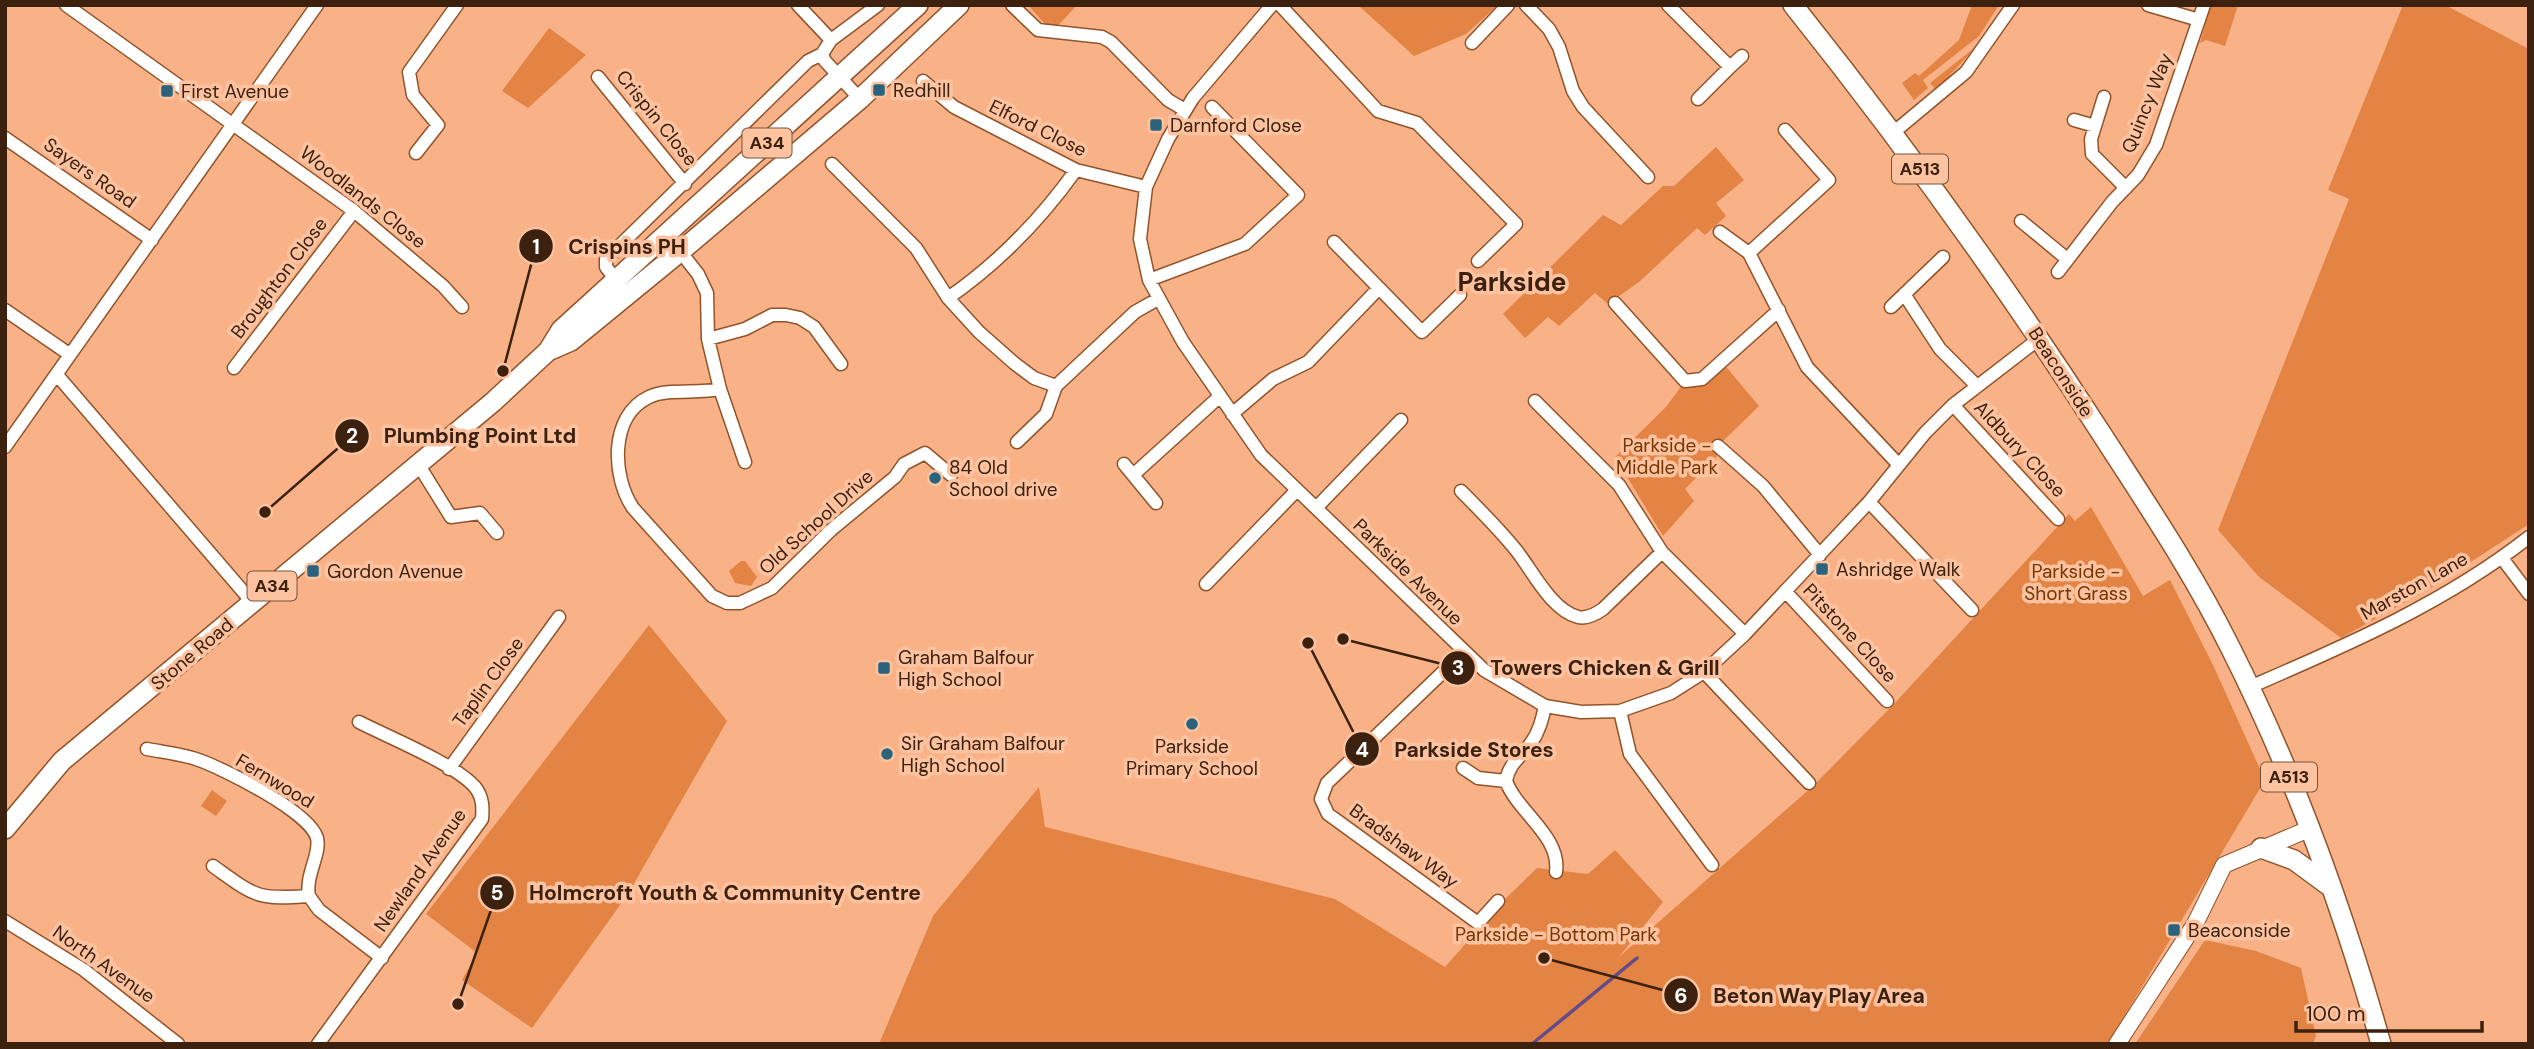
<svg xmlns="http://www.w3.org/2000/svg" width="2534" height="1049" font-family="'DM Sans',sans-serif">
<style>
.green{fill:#e38344}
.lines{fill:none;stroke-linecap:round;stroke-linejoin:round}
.stream{stroke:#634b89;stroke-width:3.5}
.minor-casing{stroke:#925329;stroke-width:15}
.tertiary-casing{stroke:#925329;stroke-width:18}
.trunk-casing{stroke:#925329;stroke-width:22}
.minor{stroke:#fff;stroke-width:12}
.tertiary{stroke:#fff;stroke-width:16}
.trunk{stroke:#fff;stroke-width:19}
.poi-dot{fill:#2b627c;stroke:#fdc3a0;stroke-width:2.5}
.labels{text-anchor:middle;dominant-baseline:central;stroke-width:7;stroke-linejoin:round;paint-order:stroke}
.shield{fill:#fdc3a0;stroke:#76523a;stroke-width:2}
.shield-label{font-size:18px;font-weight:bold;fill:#3c210f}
.poi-label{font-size:19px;fill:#3c210f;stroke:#fdc3a0;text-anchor:start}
.street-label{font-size:19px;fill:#3c210f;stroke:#fdc3a0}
.park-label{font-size:19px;fill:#753601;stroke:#fdc3a0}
.district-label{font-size:26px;font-weight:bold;fill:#3c210f;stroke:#fdc3a0}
.leader{fill:none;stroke:#3c210f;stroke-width:2.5}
.callout-dot{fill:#3c210f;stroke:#fdc3a0;stroke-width:2.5}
.mark-label{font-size:21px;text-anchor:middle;font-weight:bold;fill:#fff}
.callout-label{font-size:21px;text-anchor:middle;font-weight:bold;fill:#3c210f;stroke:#fdc3a0;stroke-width:7;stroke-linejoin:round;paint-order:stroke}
</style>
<rect width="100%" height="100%" fill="#f9b287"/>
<path class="green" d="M1028,5H1077L1052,32Z
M1358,5H1498L1466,34L1414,56Z
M1972,5H1999L1979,36L1923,80L1928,88L1914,100L1902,83L1915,73L1919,76L1959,40Z
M2211,5H2238L2225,46L2206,40L2200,43Z
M2403,5H2445L2529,49V524L2434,586L2341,638L2259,577L2218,530L2349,199L2328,190Z
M549,28L586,55L528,108L502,91Z
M1978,45L1936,90L1930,83Z
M1716,147L1744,180L1716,203L1726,216L1705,235L1697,228L1639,282L1608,304L1595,293L1559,326L1548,317L1525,338L1503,314L1603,215L1621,225L1663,186H1674Z
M1722,362L1759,406L1722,442L1716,458L1685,489L1694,501L1663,536L1615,457L1666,407L1685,381Z
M2091,507L2143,596L2170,580L2213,665L2265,780L2108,1044H879L933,916L1039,787L1045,827L1335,899L1445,967L1504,900L1537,868L1588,874L1615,850L1663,902L1619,957L1813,786L1893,705L2069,514L2075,521Z
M741,561H745L757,577L751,586L735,583L729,571Z
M649,625L727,721L628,894L532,1028L462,980L477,953L426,914Z
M212,790L227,801L216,816L201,806Z
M2205,940L2256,951L2301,968L2316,1036L2313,1044H2135Z"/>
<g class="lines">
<path class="stream" d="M1532,1044L1637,958"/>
<defs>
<path id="minor" d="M66,5L354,211L443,286L462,307
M798,5L831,40
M1012,5L1038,30L1102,37L1111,42L1168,100L1185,110
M1272,5L1193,98L1168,139L1146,187L1140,239L1149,280L1183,342L1261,455L1484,670L1545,706L1581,712L1620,711L1671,693L1704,672L1745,634L1869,502L1925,433L1953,405L2040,338
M1280,5L1378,111L1417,123L1516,224L1478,261
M1526,5L1549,29L1559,47L1573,91L1583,107L1648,177
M1668,5L1730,67L1698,99
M2148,5L2199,20
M1472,43L1508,5
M822,54L831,40L878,5
M822,54L825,61L860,99
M1730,67L1742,56
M598,77L685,184
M923,81L954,107L1076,170L1146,187
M2104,97L2091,139L2092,154L2126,188
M2074,120L2095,126
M1785,130L1829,180L1749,253L1807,367L1899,465
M1894,132L1966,72L2013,5
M5,138L152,240
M416,153L438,125L413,95L409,72L457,5
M832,164L916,248L948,298L979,332L1014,363L1034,378L1056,386L1135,312L1158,299
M2021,221L2067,259
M1720,232L1749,253
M668,236L698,274L707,293L708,339L720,389L745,462
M1334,242L1422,332L1460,295
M2058,272L2112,202L2138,175L2156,145L2204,5
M1149,280L1245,244L1298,195L1212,107
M617,281L606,267V259L808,61L822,54
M1904,294L1940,349L1977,386
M948,298C997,264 1041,219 1076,170
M1615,303L1685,381L1702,379L1779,310
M1891,307L1943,257
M5,310L69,354
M708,339L745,329L772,315H786L800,318L814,327L841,364
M234,368L354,211
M57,375L253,603
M720,389C698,394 668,388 649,397C609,416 612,477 633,508L712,596L727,603H740L772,588L831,530L895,477L904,464L925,453L951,475
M1535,401L1619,485L1662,552L1745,634
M1953,405L2058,519
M1232,414L1273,379L1308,362L1379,288
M1017,442L1046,414L1056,386
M1718,446L1763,486L1820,555
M5,447L317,5
M418,464L451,517L480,513L497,533
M1124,464L1156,503
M1133,475L1219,397
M1461,491C1480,510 1499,529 1516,550C1532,570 1551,610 1578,617C1587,619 1596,614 1603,609L1662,552
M1869,502L1972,610
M1316,508L1401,420
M2502,558L2529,594
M1206,584L1297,490
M1785,591L1887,701
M1464,652L1327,783L1321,799L1328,814L1478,923L1498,901
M1704,672L1809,783
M2250,687C2347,645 2445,603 2529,537
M1545,706C1542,720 1539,732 1531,743C1521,757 1509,763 1506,781C1518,813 1561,836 1556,872
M1620,711L1630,754L1712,865
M147,749C163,752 181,754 196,759C223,768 310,812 317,838C321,854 305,875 309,896C256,900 255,896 213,866
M1463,768L1478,778L1506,781
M449,769L559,617
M309,896L319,910L382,958
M5,921L84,970L178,1044
M318,1044L482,819C483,808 483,797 475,787C455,764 388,737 359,722"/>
<path id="tertiary" d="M2117,1044L2195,924L2224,865L2309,829"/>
<path id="trunk" d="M1793,5C1904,144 2007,287 2103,436C2148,506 2194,574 2231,649C2294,774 2343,909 2381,1044
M548,351L571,341L681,251L860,99L959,5
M5,829L62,761L493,402L548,351L561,330L918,5
M2261,848L2294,860L2328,885"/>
</defs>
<use href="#minor" class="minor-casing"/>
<use href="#tertiary" class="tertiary-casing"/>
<use href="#trunk" class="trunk-casing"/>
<use href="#minor" class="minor"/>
<use href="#tertiary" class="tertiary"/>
<use href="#trunk" class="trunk"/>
</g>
<g class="poi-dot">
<rect x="872" y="83" width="14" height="14" rx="3.5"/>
<rect x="160" y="84" width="14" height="14" rx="3.5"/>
<rect x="1149" y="118" width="14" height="14" rx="3.5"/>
<circle cx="935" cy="478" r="7"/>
<rect x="1815" y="562" width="14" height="14" rx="3.5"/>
<rect x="306" y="564" width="14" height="14" rx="3.5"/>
<rect x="877" y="661" width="14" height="14" rx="3.5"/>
<circle cx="1192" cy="724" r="7"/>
<circle cx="887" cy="754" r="7"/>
<rect x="2167" y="923" width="14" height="14" rx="3.5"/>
</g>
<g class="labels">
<g class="shield">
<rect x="742.5" y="128.5" width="49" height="29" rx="5"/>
<rect x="1892" y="154.5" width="56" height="29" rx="5"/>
<rect x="247.5" y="571.5" width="49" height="29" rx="5"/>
<rect x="2261" y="762.5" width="56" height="29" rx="5"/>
</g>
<g class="shield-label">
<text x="767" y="143">A34</text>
<text x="1920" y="169">A513</text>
<text x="272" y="586">A34</text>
<text x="2289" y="777">A513</text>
</g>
<g class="poi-label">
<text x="893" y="90">Redhill</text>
<text x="181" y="91">First Avenue</text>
<text x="1170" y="125">Darnford Close</text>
<text x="949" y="467">84 Old<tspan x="949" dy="22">School drive</tspan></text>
<text x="1836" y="569">Ashridge Walk</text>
<text x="327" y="571">Gordon Avenue</text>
<text x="898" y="657">Graham Balfour<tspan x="898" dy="22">High School</tspan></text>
<text x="901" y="743">Sir Graham Balfour<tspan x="901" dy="22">High School</tspan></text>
<text x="1192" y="746" text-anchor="middle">Parkside<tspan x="1192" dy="22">Primary School</tspan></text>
<text x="2188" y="930">Beaconside</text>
</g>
<g class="street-label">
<text transform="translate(2147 103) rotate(-68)">Quincy Way</text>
<text transform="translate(657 118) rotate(51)">Crispin Close</text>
<text transform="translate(1038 128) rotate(26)">Elford Close</text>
<text transform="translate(90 173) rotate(35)">Sayers Road</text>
<text transform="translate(363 197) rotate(38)">Woodlands Close</text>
<text transform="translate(279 278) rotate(-53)">Broughton Close</text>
<text transform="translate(2061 372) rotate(57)">Beaconside</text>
<text transform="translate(2020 449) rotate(47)">Aldbury Close</text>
<text transform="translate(816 522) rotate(-42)">Old School Drive</text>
<text transform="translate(1408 572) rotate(44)">Parkside Avenue</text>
<text transform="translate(2414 586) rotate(-29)">Marston Lane</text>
<text transform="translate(1850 633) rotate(47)">Pitstone Close</text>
<text transform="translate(192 654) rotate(-40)">Stone Road</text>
<text transform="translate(488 682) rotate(-54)">Taplin Close</text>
<text transform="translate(275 781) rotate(31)">Fernwood</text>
<text transform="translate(1404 846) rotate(36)">Bradshaw Way</text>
<text transform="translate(420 870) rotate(-55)">Newland Avenue</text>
<text transform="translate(104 964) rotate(35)">North Avenue</text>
</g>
<g class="park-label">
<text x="1667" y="445">Parkside -<tspan x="1667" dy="22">Middle Park</tspan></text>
<text x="2076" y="571">Parkside -<tspan x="2076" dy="22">Short Grass</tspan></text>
<text x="1556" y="934">Parkside - Bottom Park</text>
</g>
<g class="district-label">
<text x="1512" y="282">Parkside</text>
</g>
</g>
<path class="leader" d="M503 371L536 246M265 512L352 436M1343 639L1458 668M1308 643L1362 749M458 1004L497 893M1544 958L1681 995"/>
<g class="callout-dot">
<circle cx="503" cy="371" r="7"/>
<circle cx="265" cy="512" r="7"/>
<circle cx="1343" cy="639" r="7"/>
<circle cx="1308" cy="643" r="7"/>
<circle cx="458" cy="1004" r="7"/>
<circle cx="1544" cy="958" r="7"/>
<circle cx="536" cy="246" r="18"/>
<circle cx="352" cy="436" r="18"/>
<circle cx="1458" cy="668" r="18"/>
<circle cx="1362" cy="749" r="18"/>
<circle cx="497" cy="893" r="18"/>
<circle cx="1681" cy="995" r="18"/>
</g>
<g class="mark-label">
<text x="536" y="254">1</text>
<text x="352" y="443">2</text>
<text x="1458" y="675">3</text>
<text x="1362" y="757">4</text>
<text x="497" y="900">5</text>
<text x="1681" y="1003">6</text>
</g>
<g class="callout-label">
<text x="627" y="254">Crispins PH</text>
<text x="480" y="443">Plumbing Point Ltd</text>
<text x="1605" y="675">Towers Chicken &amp; Grill</text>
<text x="1474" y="757">Parkside Stores</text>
<text x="725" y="900">Holmcroft Youth &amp; Community Centre</text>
<text x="1819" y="1003">Beton Way Play Area</text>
</g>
<rect width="2534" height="1049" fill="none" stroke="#3c210f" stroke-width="14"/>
<path d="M2296 1021v10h186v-10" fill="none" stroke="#3c210f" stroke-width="3.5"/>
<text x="2306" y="1021" font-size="21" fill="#3c210f" stroke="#fdc3a0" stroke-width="5" paint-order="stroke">100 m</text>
</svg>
